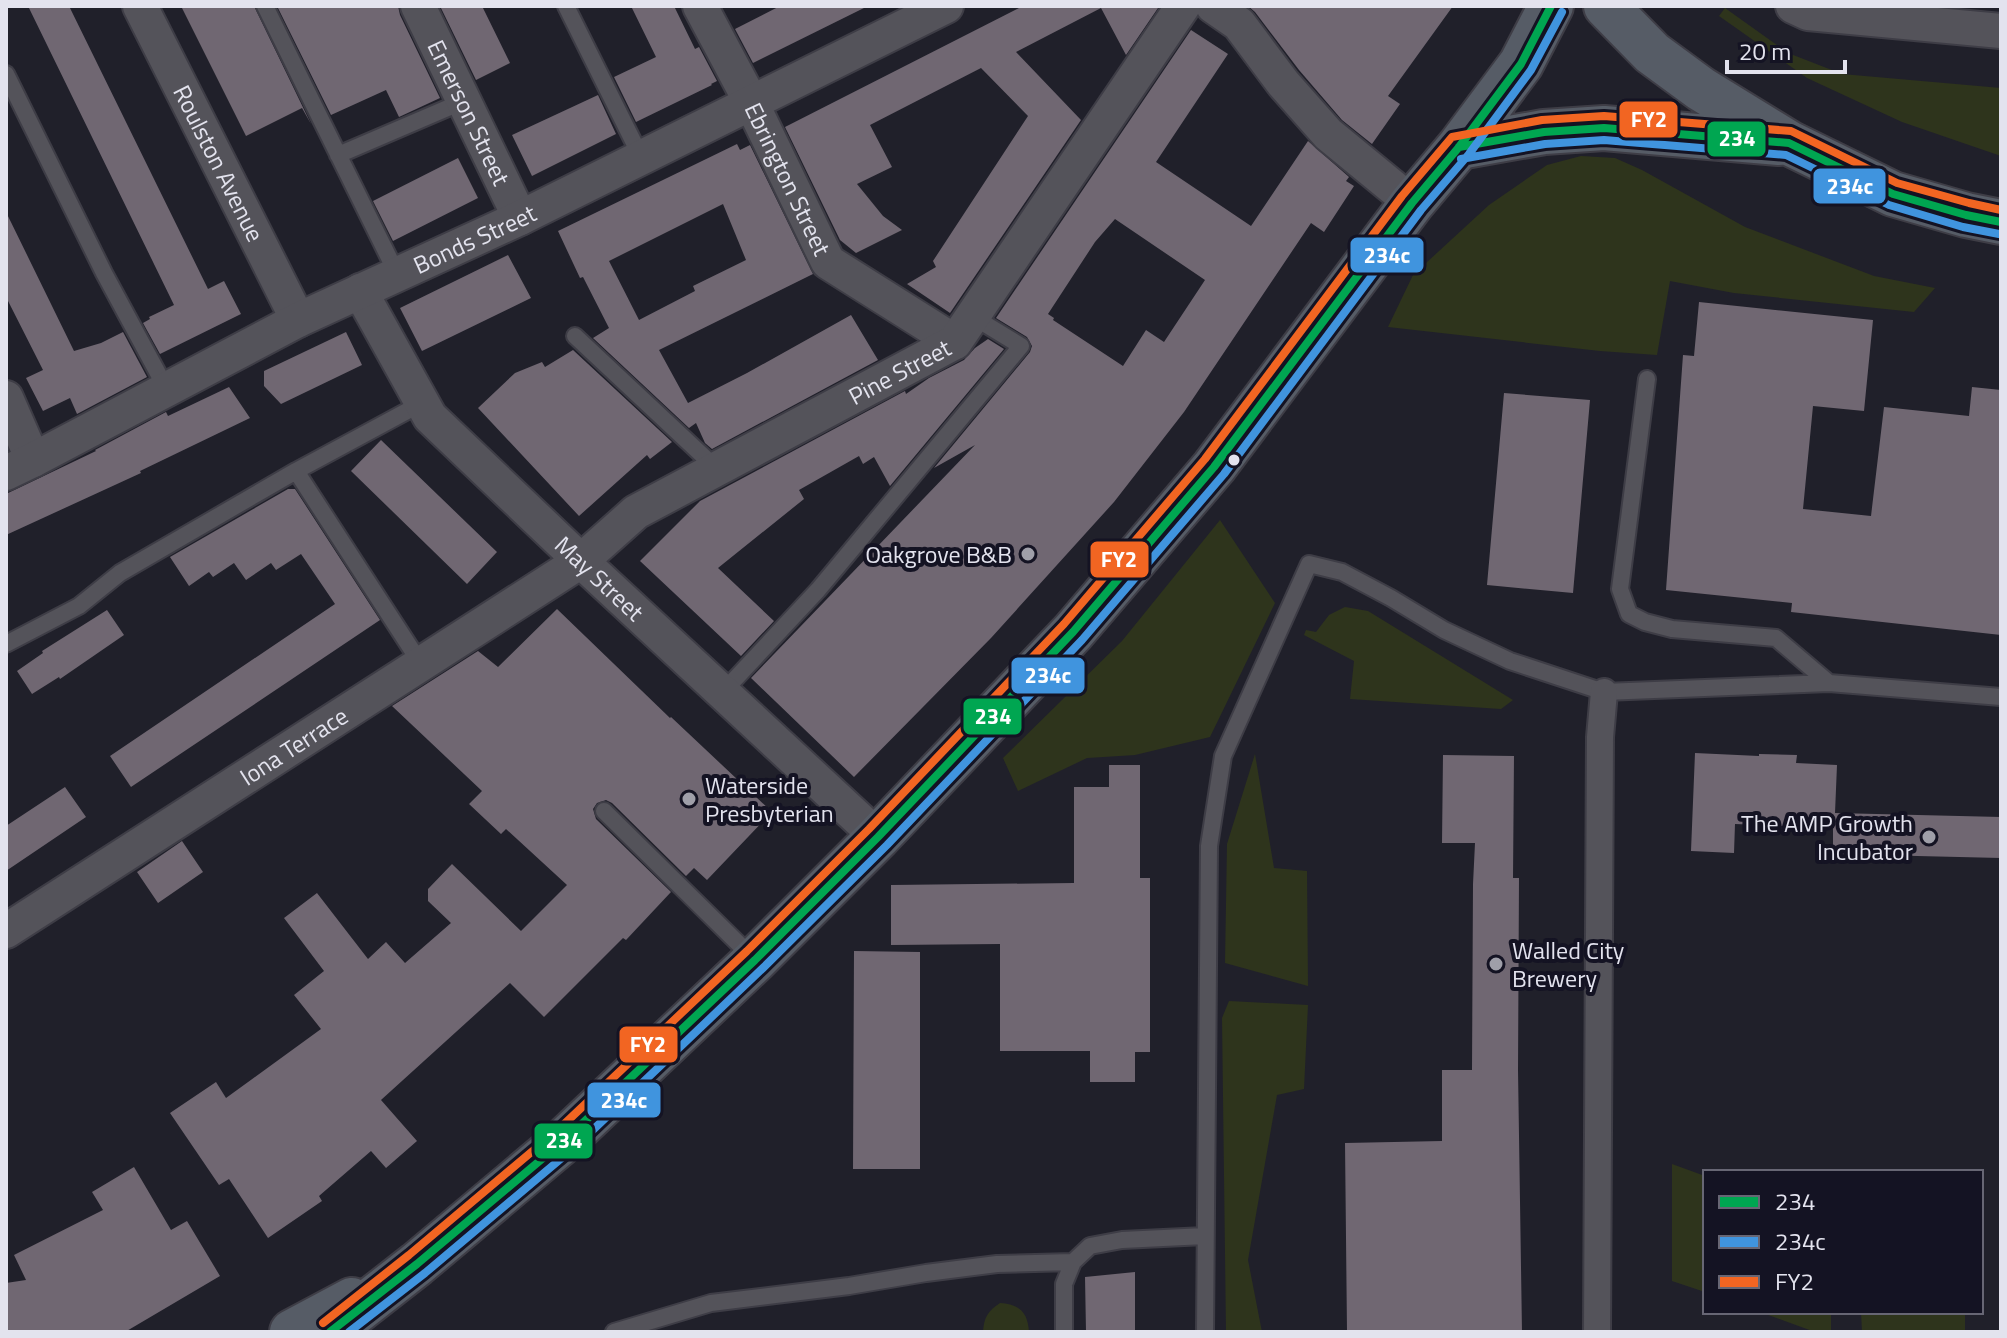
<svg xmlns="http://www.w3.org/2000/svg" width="2007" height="1338" font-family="'Titillium Web',sans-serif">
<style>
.green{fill:#2e341c}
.building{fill:#706772;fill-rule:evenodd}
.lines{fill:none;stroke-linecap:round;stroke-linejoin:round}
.service-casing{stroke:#3e3d46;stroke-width:20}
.pedestrian-casing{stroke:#3e3d46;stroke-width:30}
.minor-casing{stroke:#3e3d46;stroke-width:38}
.trunk-casing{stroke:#3e3d46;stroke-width:48}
.service{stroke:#54535a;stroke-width:16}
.pedestrian{stroke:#54535a;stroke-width:26}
.minor{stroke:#54535a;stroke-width:34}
.trunk{stroke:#565c66;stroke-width:44}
.bus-1-casing{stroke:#141323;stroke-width:14}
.bus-2-casing{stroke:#141323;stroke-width:14}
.bus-3-casing{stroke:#141323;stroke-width:14}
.bus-1{stroke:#00a651;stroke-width:8}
.bus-2{stroke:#4094de;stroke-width:8}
.bus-3{stroke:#f26522;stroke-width:8}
.bus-dot{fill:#e3e3ee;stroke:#141323;stroke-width:3}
.poi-dot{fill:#9f9fa9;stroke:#141323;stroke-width:3}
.labels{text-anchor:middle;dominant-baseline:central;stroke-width:8;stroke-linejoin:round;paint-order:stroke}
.street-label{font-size:24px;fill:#e3e3ee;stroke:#141323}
.poi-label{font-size:24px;fill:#e3e3ee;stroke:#141323;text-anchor:end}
.line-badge{stroke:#141323;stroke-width:3}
.badge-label{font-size:22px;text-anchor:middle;font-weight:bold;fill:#fff}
</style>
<rect width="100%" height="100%" fill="#20202a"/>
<path class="green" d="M1725,8L1788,53L1842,74L2001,88V156L1902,122L1807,78L1719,16Z
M1581,156L1615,158L1642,170L1745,227L1874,276L1935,288L1914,312L1734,293L1670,281L1657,355L1600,351L1388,327L1413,275L1489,205L1547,165Z
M1220,520L1275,603L1210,737L1135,755L1087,758L1018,791L1003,758L1122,641Z
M1345,607L1368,611L1513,700L1501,709L1350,699L1354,661L1304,635L1306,630L1316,632L1329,615Z
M1255,754L1274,868L1307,871L1308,986L1225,963L1227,844Z
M1229,1001L1308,1005L1304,1089L1277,1095L1248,1260L1262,1332H1226L1222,1018Z
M1672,1164L1705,1176V1292L1672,1281Z
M1000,1303C1019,1304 1028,1312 1029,1332H983C984,1317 988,1311 1000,1303Z
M1760,1312H1831V1332H1815Z
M1861,1312H1965V1332H1862Z"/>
<path class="building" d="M28,6H69L208,289L224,281L241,314L160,354L143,323L150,319L149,317L174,305Z
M181,6H254L311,124L302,108L246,136Z
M277,6H398L400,15L440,98L399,117L386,90L331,115Z
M440,6H482L510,63L476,80Z
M631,6H674L695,49L699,47L717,81L711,84L712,85L636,122L614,77L656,57Z
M780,6H868L753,63L735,29Z
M1023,6H1155L1158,8L1126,55L1101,8L1016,52L1081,120L950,313L907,284L936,267L933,261L1028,116L981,68L870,125L892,167L857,184L883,216L902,230L856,253L840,240L785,127Z
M1248,6H1453L1388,96L1400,104L1372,144L1342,120L1299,70L1255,12Z
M1191,30L1228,54L1156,162L1251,226L1308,141L1349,177L1346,181L1354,186L1324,232L1311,223L1184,412L1114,502L991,638L854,777L751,678L975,445L934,468L1030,352L1032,346L1027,337L996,318ZM1115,219L1205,280L1164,342L1146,330L1123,366L1053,320L1054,318L1048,314L1095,242Z
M598,95L616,134L532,176L512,135Z
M737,144L740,150L750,145L813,274L659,350L688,403L747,373L851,315L878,360L712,449L705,443L696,423L689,428L593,338L609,328L583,277L580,278L558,231ZM723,204L746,260L693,286L695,291L639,320L609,261Z
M458,158L478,198L393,241L373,201Z
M6,212L74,351L101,343L123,332L147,377L77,414L70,398L43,411L26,378L43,370L6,297Z
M508,255L531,298L422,351L400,308Z
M1699,302L1873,320L1864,411L1813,406L1803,509L1871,516L1884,407L1969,416L1972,387L2001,390V635L1791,612L1792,603L1666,590L1683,355L1694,356Z
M346,332L362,365L281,404L264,386V371Z
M988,339L1004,349L890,486L874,457L863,464L859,456L799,490L804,499L718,568L774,621L741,656L640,561L700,501L905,391L906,394L929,378L964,360L975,348Z
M573,350L672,442L650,459L647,455L579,516L478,408L515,373L542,362L545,367Z
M229,387L250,418L140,471L141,473L6,535V494L96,451L95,450L166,412L168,416Z
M1504,393L1590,400L1573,593L1487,585Z
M381,440L497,552L467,584L351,471Z
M288,489H295L380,620L131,787L110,756L335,604L301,554L276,570L271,563L246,580L234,563L213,577L209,572L189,586L170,557Z
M557,609L670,718L671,717L772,812L707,880L694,868L686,876L612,803L606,800L597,803L593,809L596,819L671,892L626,940L623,938L544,1017L510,983L381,1100L417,1141L386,1168L371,1151L319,1196L322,1201L268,1238L229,1179L219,1185L170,1113L216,1082L226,1098L321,1029L294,995L324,971L284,918L317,893L368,959L386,942L405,963L451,923L428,901V889L452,864L521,931L567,885L506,829L501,834L469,804L482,791L392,706L478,651L498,667Z
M107,610L124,635L60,679L59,677L32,694L17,671L43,653L42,651Z
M1695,753L1759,756V754L1797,755L1796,763L1837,765L1835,813L2001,817V858L1833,854V828L1735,824L1734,853L1691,851Z
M1443,755L1514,756L1513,878H1519L1518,1070L1522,1332H1347L1345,1143L1442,1141V1070H1472L1473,884L1475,843H1442Z
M1109,765H1140V878H1150V1052H1135V1082H1090V1051H1000V944L891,945V885L1074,883V787H1109Z
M65,787L86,817L6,871V826Z
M182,841L203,872L158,903L137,872Z
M854,951L920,952V1169H853Z
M134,1167L171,1230L187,1221L220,1276L125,1332H6V1283L26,1280L14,1255L103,1210L92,1192Z
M1135,1272V1332H1086L1085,1277Z"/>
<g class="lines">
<defs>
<path id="service" d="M265,6L397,274
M566,6L641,157
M6,74L104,273L167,390
M338,155L464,101
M575,336L717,469
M1647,379L1620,589L1629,614L1645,622L1672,629L1776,638L1829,683
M6,644L79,606L120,573L296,471
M421,664L296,471L422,403
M722,693L818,590L1021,346L972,316
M604,811L754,959
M614,1332L711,1303L849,1286L926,1273L997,1264L1073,1262
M1064,1332V1284L1073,1262L1090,1246L1122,1240L1205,1236
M1205,1332L1209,846L1223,756L1309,564L1342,572L1391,598L1444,630L1510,661L1604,692L1829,683L2001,697"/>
<path id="pedestrian" d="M1597,1332L1600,737L1604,692"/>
<g id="minor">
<path id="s1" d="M140,6L298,320"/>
<path id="s2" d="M418,6L520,218"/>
<path id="s3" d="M700,6L751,102L828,262L955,342"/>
<path d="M1213,6L1239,24L1283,83L1328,134L1412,203"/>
<path d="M1793,6L1808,13L2001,31"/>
<path id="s4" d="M360,291L430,417L581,561L878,837"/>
<path d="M6,398L33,460"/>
<path id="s5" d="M6,473L33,460L298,320L520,218L946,6"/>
<path id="s6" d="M6,931L581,561L636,512L955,342L1183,6"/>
</g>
<path id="trunk" d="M1606,6L1652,53L1701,89L1789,143L1893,194L1966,215L2001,222
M1459,147L1544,132L1604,128L1779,143
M292,1332L352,1300
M330,1332L417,1264L568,1137L755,960L878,837L1073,632L1214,467L1412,203L1459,147L1521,64L1551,6"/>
</defs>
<use href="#service" class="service-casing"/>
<use href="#pedestrian" class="pedestrian-casing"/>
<use href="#minor" class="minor-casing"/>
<use href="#trunk" class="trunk-casing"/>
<use href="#service" class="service"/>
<use href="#pedestrian" class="pedestrian"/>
<use href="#minor" class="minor"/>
<use href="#trunk" class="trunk"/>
<defs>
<path id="bus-1" d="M1459,147L1544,132L1604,128L1789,143L1893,194L1966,215L2001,222
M330,1332L417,1264L568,1137L755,960L878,837L1073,632L1214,467L1412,203L1459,147L1521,64L1551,6"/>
<path id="bus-2" d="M1461,159L1545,144L1604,140L1786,155L1889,205L1963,227L1999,234
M349,1332L425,1273L576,1146L763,968L887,845L1082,640L1224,474L1421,210L1469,154L1531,70L1562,12"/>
<path id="bus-3" d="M323,1323L409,1255L560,1128L747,951L869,829L1064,624L1205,459L1402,196L1452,137L1542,120L1604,116L1791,131L1897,183L1969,203L2001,210"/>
</defs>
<use href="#bus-1" class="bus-1-casing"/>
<use href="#bus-2" class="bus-2-casing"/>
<use href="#bus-3" class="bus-3-casing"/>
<use href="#bus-1" class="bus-1"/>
<use href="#bus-2" class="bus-2"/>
<use href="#bus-3" class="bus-3"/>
</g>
<circle class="bus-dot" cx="1234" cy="460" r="7"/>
<g class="poi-dot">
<circle cx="1028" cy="554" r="8"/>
<circle cx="689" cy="799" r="8"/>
<circle cx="1929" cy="837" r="8"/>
<circle cx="1496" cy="964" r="8"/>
</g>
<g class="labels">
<g class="street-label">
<text stroke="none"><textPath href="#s2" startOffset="118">Emerson Street</textPath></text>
<text stroke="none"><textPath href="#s1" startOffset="176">Roulston Avenue</textPath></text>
<text stroke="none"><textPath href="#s3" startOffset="194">Ebrington Street</textPath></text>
<text stroke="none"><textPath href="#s5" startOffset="524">Bonds Street</textPath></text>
<text stroke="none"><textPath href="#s6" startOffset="1056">Pine Street</textPath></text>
<text stroke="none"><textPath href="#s4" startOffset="378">May Street</textPath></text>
<text stroke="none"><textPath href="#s6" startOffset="342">Iona Terrace</textPath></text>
</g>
<g class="poi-label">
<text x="1012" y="554">Oakgrove B&amp;B</text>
<text x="705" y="785" text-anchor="start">Waterside<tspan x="705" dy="28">Presbyterian</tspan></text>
<text x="1913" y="823">The AMP Growth<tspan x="1913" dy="28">Incubator</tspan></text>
<text x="1512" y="950" text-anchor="start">Walled City<tspan x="1512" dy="28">Brewery</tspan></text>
</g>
</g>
<g class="line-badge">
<rect x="1618" y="100" width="61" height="39" rx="8" fill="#f26522"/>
<rect x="1706" y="120" width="61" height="38" rx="8" fill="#00a651"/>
<rect x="1812" y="167" width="75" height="38" rx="8" fill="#4094de"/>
<rect x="1349" y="236" width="76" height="38" rx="8" fill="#4094de"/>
<rect x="1089" y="540" width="61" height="39" rx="8" fill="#f26522"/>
<rect x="1010" y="656" width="76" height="39" rx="8" fill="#4094de"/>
<rect x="962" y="697" width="61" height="39" rx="8" fill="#00a651"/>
<rect x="618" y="1025" width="61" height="39" rx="8" fill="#f26522"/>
<rect x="586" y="1081" width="76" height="38" rx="8" fill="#4094de"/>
<rect x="533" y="1122" width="61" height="38" rx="8" fill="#00a651"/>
</g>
<g class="badge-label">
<text x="1649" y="127">FY2</text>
<text x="1737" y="146">234</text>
<text x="1850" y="194">234c</text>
<text x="1387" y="263">234c</text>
<text x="1119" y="567">FY2</text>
<text x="1048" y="683">234c</text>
<text x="993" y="724">234</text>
<text x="648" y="1052">FY2</text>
<text x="624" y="1108">234c</text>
<text x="564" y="1148">234</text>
</g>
<rect width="2007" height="1338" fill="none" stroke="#e3e3ee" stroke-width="16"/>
<rect x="1703" y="1170" width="280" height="144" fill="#141323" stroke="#676674" stroke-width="2"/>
<rect x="1719" y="1196" width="40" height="12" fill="#00a651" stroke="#676674" stroke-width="2"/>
<text x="1775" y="1210" font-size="24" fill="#e3e3ee">234</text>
<rect x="1719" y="1236" width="40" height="12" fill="#4094de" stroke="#676674" stroke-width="2"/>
<text x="1775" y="1250" font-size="24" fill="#e3e3ee">234c</text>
<rect x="1719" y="1276" width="40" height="12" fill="#f26522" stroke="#676674" stroke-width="2"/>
<text x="1775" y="1290" font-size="24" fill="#e3e3ee">FY2</text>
<path d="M1727 60v12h118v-12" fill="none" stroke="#e3e3ee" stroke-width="4"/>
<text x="1739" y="60" font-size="24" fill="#e3e3ee" stroke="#141323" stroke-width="6" paint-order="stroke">20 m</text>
</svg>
